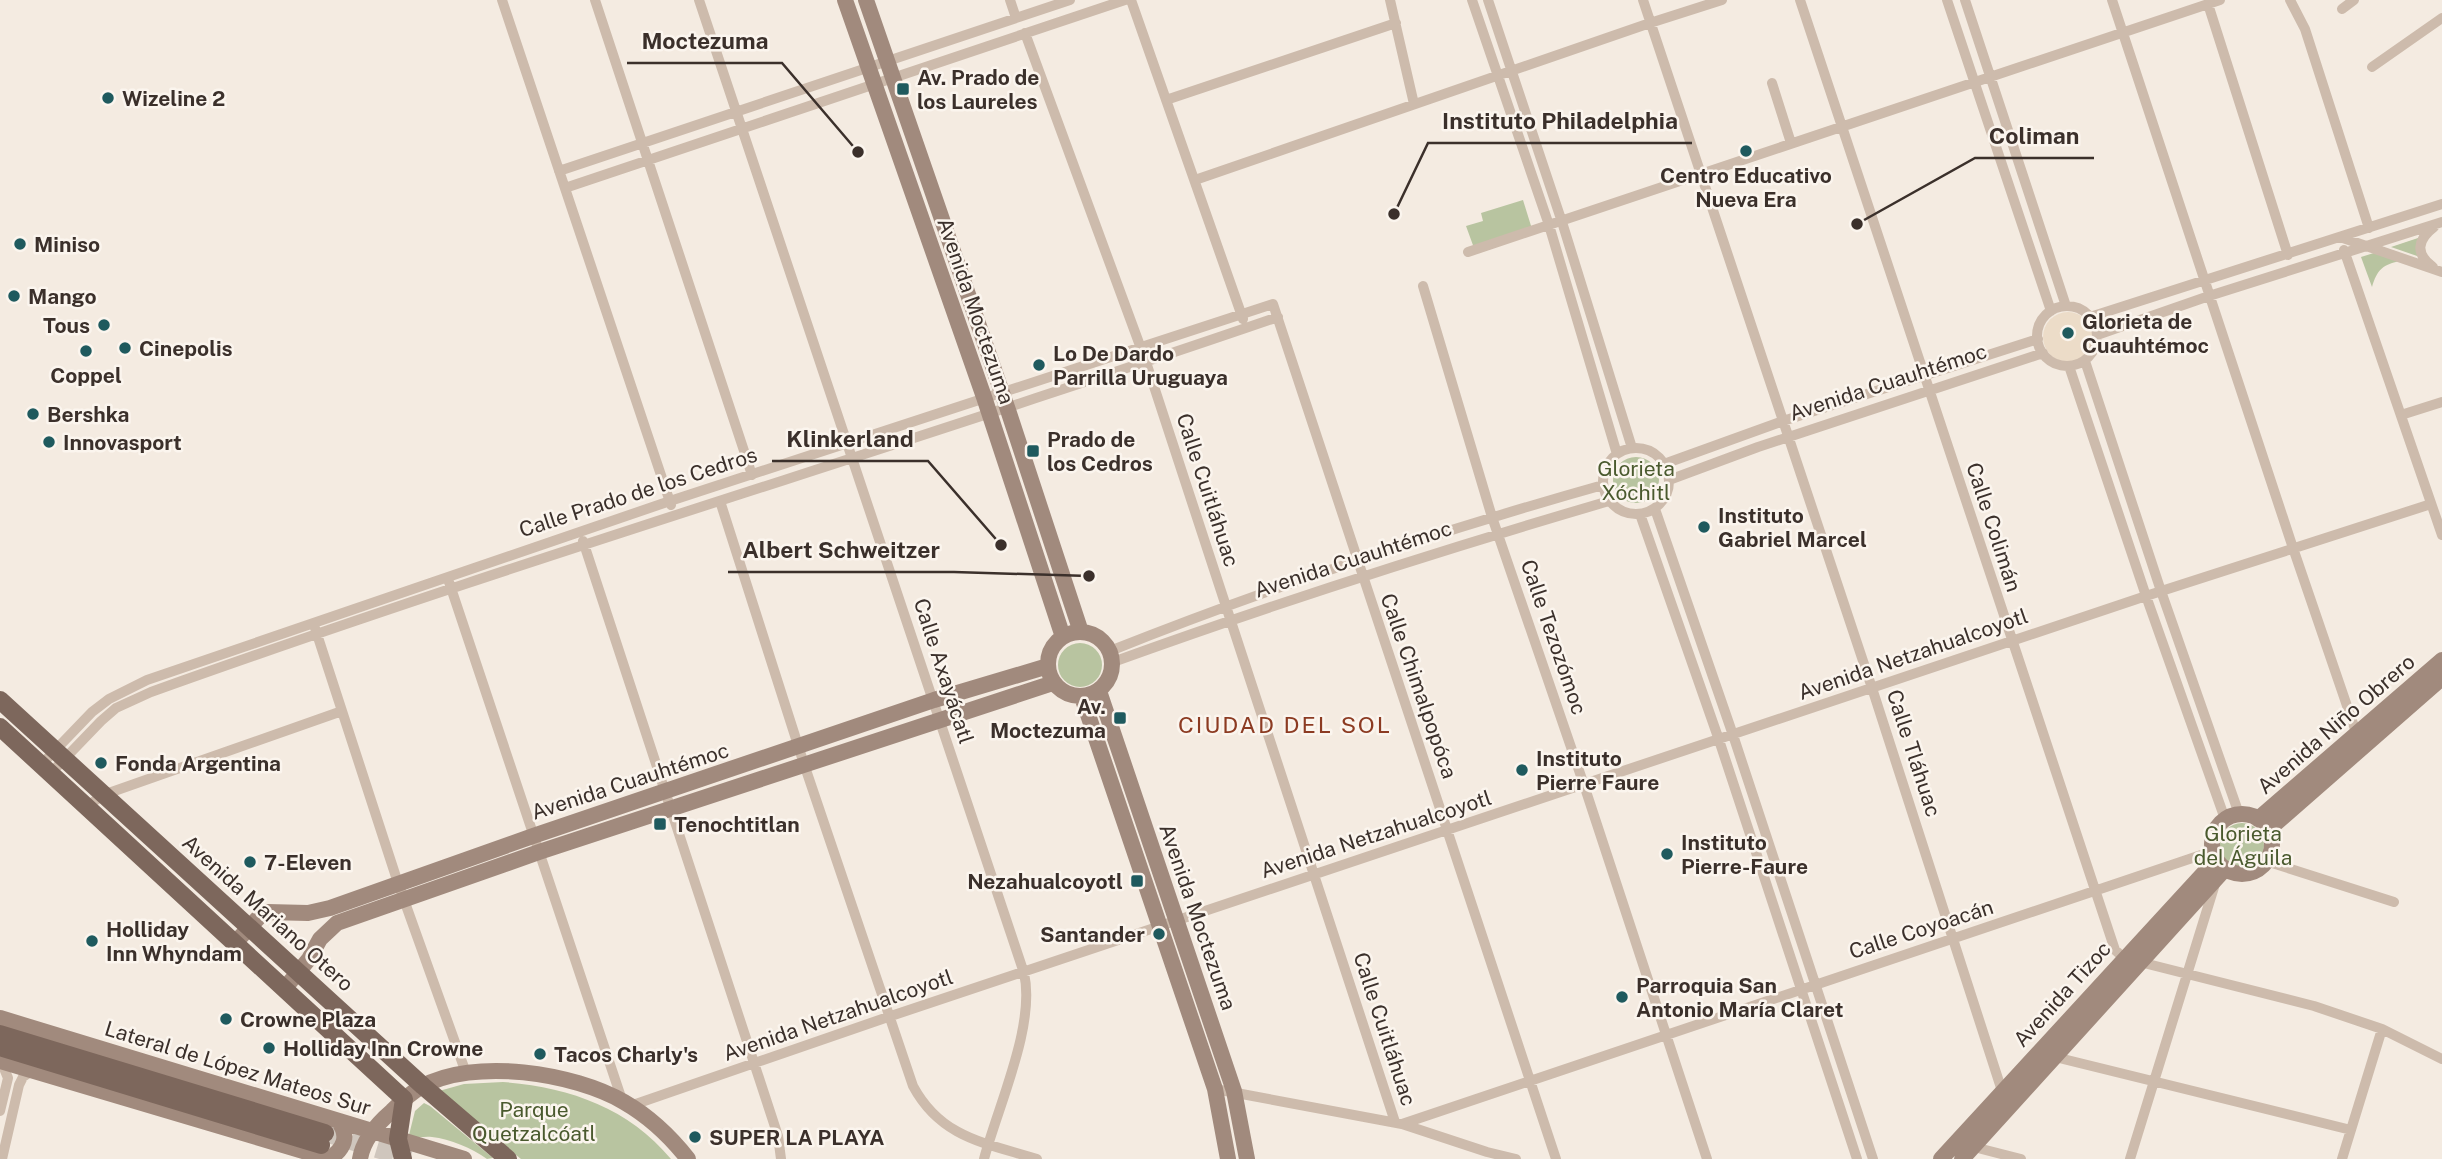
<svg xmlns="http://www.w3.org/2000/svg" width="2442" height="1159" font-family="'Public Sans',sans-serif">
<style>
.green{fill:#b8c4a0}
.plaza{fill:#ecdcc8}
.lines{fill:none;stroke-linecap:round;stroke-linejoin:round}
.primary-tunnel{stroke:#cfc6bd;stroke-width:18;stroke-dasharray:18 9;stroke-linecap:butt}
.street{stroke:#cdbbac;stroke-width:10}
.secondary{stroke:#a18a7d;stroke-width:16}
.primary{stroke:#7d675c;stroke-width:18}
.poi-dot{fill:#1f5a5e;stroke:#fbf5ee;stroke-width:2.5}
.labels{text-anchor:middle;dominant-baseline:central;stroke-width:5;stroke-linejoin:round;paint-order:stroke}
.poi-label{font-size:21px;font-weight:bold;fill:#3b302b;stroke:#fbf5ee;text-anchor:start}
.street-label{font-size:21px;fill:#3b302b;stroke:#fbf5ee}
.park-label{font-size:21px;fill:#4a5a2e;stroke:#fbf5ee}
.neighbourhood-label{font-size:23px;letter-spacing:2px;fill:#8c3b22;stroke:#fbf5ee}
.leader{fill:none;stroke:#3b302b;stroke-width:2.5}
.callout-dot{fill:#3b302b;stroke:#fbf5ee;stroke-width:2.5}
.callout-label{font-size:23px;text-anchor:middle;font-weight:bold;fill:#3b302b;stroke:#fbf5ee;stroke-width:5;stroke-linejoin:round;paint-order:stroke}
</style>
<rect width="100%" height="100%" fill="#f4ebe1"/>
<path class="green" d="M1523,200L1532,229L1474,248L1466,226L1483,221L1481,213Z
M2418,238L2420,257L2391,247Z
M2377,252L2401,261C2383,264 2377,270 2372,287L2361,257Z
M1613 480a23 23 0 1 1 46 0a23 23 0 1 1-46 0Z
M1058 665a22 22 0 1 1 44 0a22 22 0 1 1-44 0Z
M2220 845a22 22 0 1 1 44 0a22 22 0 1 1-44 0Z
M503,1082C568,1087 628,1107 671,1159H521L439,1091L464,1084Z
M424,1103L430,1106L493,1158L487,1159C472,1148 450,1139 432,1137C423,1136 418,1139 409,1135L415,1111Z"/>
<path class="plaza" d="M2043 337a25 25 0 1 1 50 0a25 25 0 1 1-50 0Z"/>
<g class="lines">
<path class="primary-tunnel" d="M325,1133L410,1159"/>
<path class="street" d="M502,0L671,505
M595,0L752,475
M699,0L1024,973C1036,1025 998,1106 984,1159
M1010,0L1016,18
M1131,0L1243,319
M1390,0L1414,104
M1472,0L1549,225L1617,454
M1488,0L1562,222L1632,448
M1643,0L1872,688L2002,1091L2005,1093
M1800,0L2115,950L2124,958L2314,1006L2382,1029L2442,1059
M1947,0L2051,311
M1965,0L2066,306
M2112,0L2293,548L2358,738
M2290,0L2305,29L2369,228
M2208,4L2288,255
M2342,9L2354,0
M1025,33L1146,362L1395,1122
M2372,67L2442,18
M1772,83L1791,143
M1166,100L1396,23
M559,171L1070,0
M1195,180L1650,23L1722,0
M565,188L1125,0
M2340,237L2442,272
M2344,250L2442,535
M1468,252L2220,0
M2433,267C2415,254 2417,240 2434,227
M1423,286L1492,517L1584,785L1707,1159
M2037 336a30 30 0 1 1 60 0a30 30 0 1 1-60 0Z
M2090,317L2442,204
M2097,335L2209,296L2442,222
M2085,361L2161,591L2239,814
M2069,366L2146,596L2225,819
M2401,415L2442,402
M1603 481a33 33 0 1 1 66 0a33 33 0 1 1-66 0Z
M1664,464L1783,421L2038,339
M1669,480L1758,447L2043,353
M720,501L804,764L913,1086C941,1138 985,1143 1037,1159
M1655,509L1733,735L1873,1159
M1640,514L1719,740L1857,1159
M583,541L778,1136L781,1159
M449,582L622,1100
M315,628L398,883L466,1073
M1110,651C1271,587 1436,532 1603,485
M1113,662C1276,603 1442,550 1609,501
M41,765L92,712L109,699L147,680L670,501L1273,304L1556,1159
M50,774L101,721L116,708L151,692C524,558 904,446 1278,317
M86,807L103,795L342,711
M2266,861L2394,902
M2051,1056L2351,1130
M1215,1089L1402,1124L1487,1152L1516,1159
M630,1106L888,1017L2146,596L2431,504
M0,1111L8,1078L1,1061
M1402,1124L2213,851
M1970,1146L2021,1159
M2,1159L19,1085L23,1077L33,1070
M2130,1159L2215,884
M2342,1159L2382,1029"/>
<path class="secondary" d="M845,0L984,397L1063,637
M866,0L1007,407L1081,632
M1048 664a32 32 0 1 1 64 0a32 32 0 1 1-64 0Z
M1099,691L1234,1091L1247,1159
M1082,697L1215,1089L1228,1159
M2212 844a30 30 0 1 1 60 0a30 30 0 1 1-60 0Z
M2258,819L2442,660
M2268,830L2442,678
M235,943L260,916L267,912L308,913L330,908L533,836L934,700L1048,666
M285,988L309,959L320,939L337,923L539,852L1053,683
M0,1018L464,1159
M0,1061L330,1159
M329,1159C344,1149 350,1136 338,1121
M360,1159C363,1140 378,1123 392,1111C401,1102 410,1093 421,1087C474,1057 574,1073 624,1102C650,1117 670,1136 688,1159
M1941,1159L2216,860
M1962,1159L2225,869"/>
<path class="primary" d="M0,700L423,1086L508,1159
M0,727L404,1099L398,1139L403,1159
M0,1034L325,1133
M0,1047L321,1145"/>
</g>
<g class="poi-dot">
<rect x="896" y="82" width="14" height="14" rx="3.5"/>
<circle cx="108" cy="98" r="7"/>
<circle cx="1746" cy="151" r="7"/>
<circle cx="20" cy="244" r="7"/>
<circle cx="14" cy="296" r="7"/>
<circle cx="104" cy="325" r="7"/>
<circle cx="2068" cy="333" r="7"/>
<circle cx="125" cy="348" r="7"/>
<circle cx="86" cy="351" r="7"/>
<circle cx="1039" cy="365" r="7"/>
<circle cx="33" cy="414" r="7"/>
<circle cx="49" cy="442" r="7"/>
<rect x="1026" y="444" width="14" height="14" rx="3.5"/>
<circle cx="1704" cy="527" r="7"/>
<rect x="1113" y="711" width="14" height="14" rx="3.5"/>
<circle cx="101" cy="763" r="7"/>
<circle cx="1522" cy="770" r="7"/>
<rect x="653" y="817" width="14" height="14" rx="3.5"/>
<circle cx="1667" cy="854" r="7"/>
<circle cx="250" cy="862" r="7"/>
<rect x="1130" y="874" width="14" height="14" rx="3.5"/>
<circle cx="1159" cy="934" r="7"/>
<circle cx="92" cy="941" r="7"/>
<circle cx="1622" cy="997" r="7"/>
<circle cx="226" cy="1019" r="7"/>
<circle cx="269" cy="1048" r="7"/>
<circle cx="540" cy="1054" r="7"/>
<circle cx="695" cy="1137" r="7"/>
</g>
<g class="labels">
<g class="poi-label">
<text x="917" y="77">Av. Prado de<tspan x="917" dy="24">los Laureles</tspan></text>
<text x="122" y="98">Wizeline 2</text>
<text x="1746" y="175" text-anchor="middle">Centro Educativo<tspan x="1746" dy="24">Nueva Era</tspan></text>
<text x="34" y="244">Miniso</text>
<text x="28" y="296">Mango</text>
<text x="2082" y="321">Glorieta de<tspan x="2082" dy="24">Cuauhtémoc</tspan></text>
<text x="90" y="325" text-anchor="end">Tous</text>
<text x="139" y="348">Cinepolis</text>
<text x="1053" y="353">Lo De Dardo<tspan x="1053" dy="24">Parrilla Uruguaya</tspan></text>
<text x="86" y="375" text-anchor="middle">Coppel</text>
<text x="47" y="414">Bershka</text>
<text x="1047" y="439">Prado de<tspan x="1047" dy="24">los Cedros</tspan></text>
<text x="63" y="442">Innovasport</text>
<text x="1718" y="515">Instituto<tspan x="1718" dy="24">Gabriel Marcel</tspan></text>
<text x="1106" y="706" text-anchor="end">Av.<tspan x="1106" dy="24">Moctezuma</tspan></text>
<text x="1536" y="758">Instituto<tspan x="1536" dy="24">Pierre Faure</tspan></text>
<text x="115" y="763">Fonda Argentina</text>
<text x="674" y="824">Tenochtitlan</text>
<text x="1681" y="842">Instituto<tspan x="1681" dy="24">Pierre-Faure</tspan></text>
<text x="264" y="862">7-Eleven</text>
<text x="1123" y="881" text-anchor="end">Nezahualcoyotl</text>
<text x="106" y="929">Holliday<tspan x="106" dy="24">Inn Whyndam</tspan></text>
<text x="1145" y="934" text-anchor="end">Santander</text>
<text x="1636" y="985">Parroquia San<tspan x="1636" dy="24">Antonio María Claret</tspan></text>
<text x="240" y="1019">Crowne Plaza</text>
<text x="283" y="1048">Holliday Inn Crowne</text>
<text x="554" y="1054">Tacos Charly's</text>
<text x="709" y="1137">SUPER LA PLAYA</text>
</g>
<g class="street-label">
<text transform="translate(976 311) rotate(71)">Avenida Moctezuma</text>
<text transform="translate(1888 382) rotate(-18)">Avenida Cuauhtémoc</text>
<text transform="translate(1208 490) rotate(72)">Calle Cuitláhuac</text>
<text transform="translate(638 492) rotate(-18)">Calle Prado de los Cedros</text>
<text transform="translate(1994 527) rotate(72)">Calle Colimán</text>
<text transform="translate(1353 559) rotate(-18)">Avenida Cuauhtémoc</text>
<text transform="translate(1554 637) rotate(71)">Calle Tezozómoc</text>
<text transform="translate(1913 654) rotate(-19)">Avenida Netzahualcoyotl</text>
<text transform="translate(944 671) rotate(72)">Calle Axayácatl</text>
<text transform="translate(1419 686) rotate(71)">Calle Chimalpopóca</text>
<text transform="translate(2336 724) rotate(-41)">Avenida Niño Obrero</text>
<text transform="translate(1914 753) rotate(72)">Calle Tláhuac</text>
<text transform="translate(630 781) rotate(-18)">Avenida Cuauhtémoc</text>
<text transform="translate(1376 834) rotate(-18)">Avenida Netzahualcoyotl</text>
<text transform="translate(268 913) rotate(42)">Avenida Mariano Otero</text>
<text transform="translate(1198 917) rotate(71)">Avenida Moctezuma</text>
<text transform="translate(1921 929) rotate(-18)">Calle Coyoacán</text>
<text transform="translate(2062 994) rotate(-48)">Avenida Tizoc</text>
<text transform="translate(838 1015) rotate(-19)">Avenida Netzahualcoyotl</text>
<text transform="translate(1385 1029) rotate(72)">Calle Cuitláhuac</text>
<text transform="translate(238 1068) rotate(17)">Lateral de López Mateos Sur</text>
</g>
<g class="park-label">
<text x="1636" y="468">Glorieta<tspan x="1636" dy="24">Xóchitl</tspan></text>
<text x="2243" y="833">Glorieta<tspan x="2243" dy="24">del Águila</tspan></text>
<text x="534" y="1109">Parque<tspan x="534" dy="24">Quetzalcóatl</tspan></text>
</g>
<g class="neighbourhood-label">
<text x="1285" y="724">CIUDAD DEL SOL</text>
</g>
</g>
<path class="leader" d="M858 152L782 63H627M1394 214L1428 143H1692M1857 224L1975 158H2094M1001 545L928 461H772M1089 576L954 572H728"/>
<g class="callout-dot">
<circle cx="858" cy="152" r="7"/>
<circle cx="1394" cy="214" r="7"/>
<circle cx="1857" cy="224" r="7"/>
<circle cx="1001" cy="545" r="7"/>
<circle cx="1089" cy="576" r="7"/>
</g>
<g class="callout-label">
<text x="705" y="49">Moctezuma</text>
<text x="1560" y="129">Instituto Philadelphia</text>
<text x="2034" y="144">Coliman</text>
<text x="850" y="447">Klinkerland</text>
<text x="841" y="558">Albert Schweitzer</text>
</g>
</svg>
